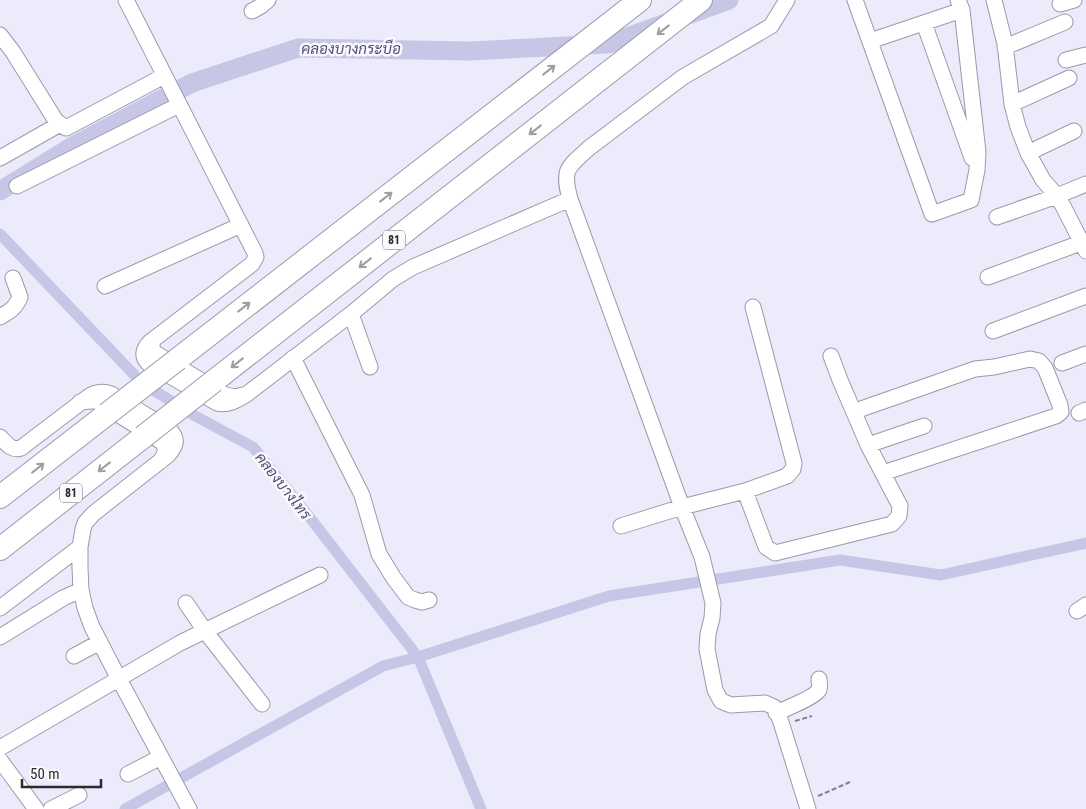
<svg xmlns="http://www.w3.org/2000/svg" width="1086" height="809" font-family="'Roboto Condensed',Sarabun,sans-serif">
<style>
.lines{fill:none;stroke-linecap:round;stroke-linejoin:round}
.canal{stroke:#c7c6e6;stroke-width:11}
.river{stroke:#c7c6e6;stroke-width:19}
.minor-casing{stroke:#9a9aa9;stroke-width:17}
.highway-casing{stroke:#9a9aa9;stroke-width:24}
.path{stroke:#83838e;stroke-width:2;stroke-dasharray:5 2.5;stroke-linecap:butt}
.minor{stroke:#fff;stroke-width:15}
.highway{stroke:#fff;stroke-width:22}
.highway-bridge-casing{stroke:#9a9aa9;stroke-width:24;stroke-linecap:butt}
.highway-bridge{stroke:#fff;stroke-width:22}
.oneway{stroke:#9f9fa2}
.labels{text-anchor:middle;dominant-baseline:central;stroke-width:5;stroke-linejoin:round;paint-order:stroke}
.shield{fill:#fafafd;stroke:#68686e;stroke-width:1}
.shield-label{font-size:12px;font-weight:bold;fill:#2a2a30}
.water-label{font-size:15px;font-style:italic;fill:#514e7c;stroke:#fafafd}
</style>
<rect width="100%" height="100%" fill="#ebebfc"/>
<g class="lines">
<path class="canal" d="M0,234L142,383L195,416L253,447L300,505L418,657L481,809
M125,809L383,666L418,657L609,596L840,560L941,575L1086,543"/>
<path class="river" d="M0,191L71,147L192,83L298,48L470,51L608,44L729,0"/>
<defs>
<path id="minor" d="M126,0L255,253L256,257L252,264L150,342C143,349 141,357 149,364L217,403C228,406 237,400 247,394L351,314L393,279L413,267L570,199
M787,0L771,26L683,77L589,148C567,168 562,169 570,199L682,507L702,557L713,603L712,618L708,634L707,649L715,690L721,701L731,705L765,703L774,707L780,719L808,809
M855,0L932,214L971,200L977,170L978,152L962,10L958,0
M994,0L1005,44L1012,104L1018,127L1028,153L1043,180L1057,196L1063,206L1086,251
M1060,4L1074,0
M252,11L261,6L268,0
M924,23L972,158
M0,35L13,52L56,121L66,128L164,76
M870,41L962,10
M1005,47L1065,22
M1066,60L1086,55
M1012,104L1069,78
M1028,153L1074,131
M0,158L60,124
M17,186L179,105
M997,217L1057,196L1086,184
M988,277L1086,241
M105,286L241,225
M351,314L370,367
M0,317C10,311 15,309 20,297L13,278
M993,331L1086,296
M154,339L151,346L153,350L155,353L225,395L236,397L243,395
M293,358L362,495L379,554L393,577L408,597L415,600L422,602L429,600
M1062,363L1086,354
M80,402L91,401H97L162,442C168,448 164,455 161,461
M861,409L975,369L994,367L1030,359L1039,361L1045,368L1060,405L1061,412L1056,416L883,473
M1079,413L1086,410
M0,437C6,443 11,451 21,448L88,397C95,392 103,391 111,394L169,429C179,439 176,446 168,455L93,514L85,523L83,529L80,547V568L81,590L85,608L92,627L119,679L189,809
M868,445L924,426
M745,491L766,547L775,553L892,524L899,516L900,506L868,445L840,380L831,356
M621,526L682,507L745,491L787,476L793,469L794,463L753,307
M186,603L205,631L262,704
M0,608L80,547
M1077,611L1086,605
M0,637L63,598L81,590
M74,656L100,642
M776,713C785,709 813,698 818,691C821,688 819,683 819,679
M0,748L180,643L320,575
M0,760L36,809
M128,774L161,757
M51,809L79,795"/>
<path id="highway" d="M178,359L640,0
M214,381L701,0
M0,497L107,414
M0,549L143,437"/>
</defs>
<use href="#minor" class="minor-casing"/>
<use href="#highway" class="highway-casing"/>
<path class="path" d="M795,721L812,716
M818,796L850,782"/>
<use href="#minor" class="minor"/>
<use href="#highway" class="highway"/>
<defs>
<path id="highway-bridge" d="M107,414L178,359
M143,437L214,381"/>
</defs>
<use href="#highway-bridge" class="highway-bridge-casing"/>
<use href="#highway-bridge" class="highway-bridge"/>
</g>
<defs><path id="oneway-shaft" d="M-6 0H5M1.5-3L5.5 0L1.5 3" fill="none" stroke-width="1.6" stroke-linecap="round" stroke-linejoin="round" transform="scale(1.25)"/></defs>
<g class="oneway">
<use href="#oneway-shaft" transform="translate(663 30) rotate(142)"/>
<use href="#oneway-shaft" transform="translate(549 70) rotate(-38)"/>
<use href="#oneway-shaft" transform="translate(535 130) rotate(142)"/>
<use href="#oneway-shaft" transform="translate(386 197) rotate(-38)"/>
<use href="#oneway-shaft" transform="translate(365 263) rotate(142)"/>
<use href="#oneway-shaft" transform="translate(244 307) rotate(-38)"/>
<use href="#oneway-shaft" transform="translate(237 363) rotate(142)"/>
<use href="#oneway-shaft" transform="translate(104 467) rotate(142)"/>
<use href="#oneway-shaft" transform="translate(38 468) rotate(-38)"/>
</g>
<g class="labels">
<g class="shield">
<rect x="383" y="230.5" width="22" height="19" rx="4"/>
<rect x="60" y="483.5" width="22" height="19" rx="4"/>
</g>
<g class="shield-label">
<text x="394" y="240">81</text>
<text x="71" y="493">81</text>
</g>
<g class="water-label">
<text x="351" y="49">คลองบางกระบือ</text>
<text transform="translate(283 486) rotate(52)">คลองบางไทร</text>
</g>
</g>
<path d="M22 779v8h79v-8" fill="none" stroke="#2a2a30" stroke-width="2.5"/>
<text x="30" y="779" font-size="15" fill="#2a2a30" stroke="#fafafd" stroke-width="4" paint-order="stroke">50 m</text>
</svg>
